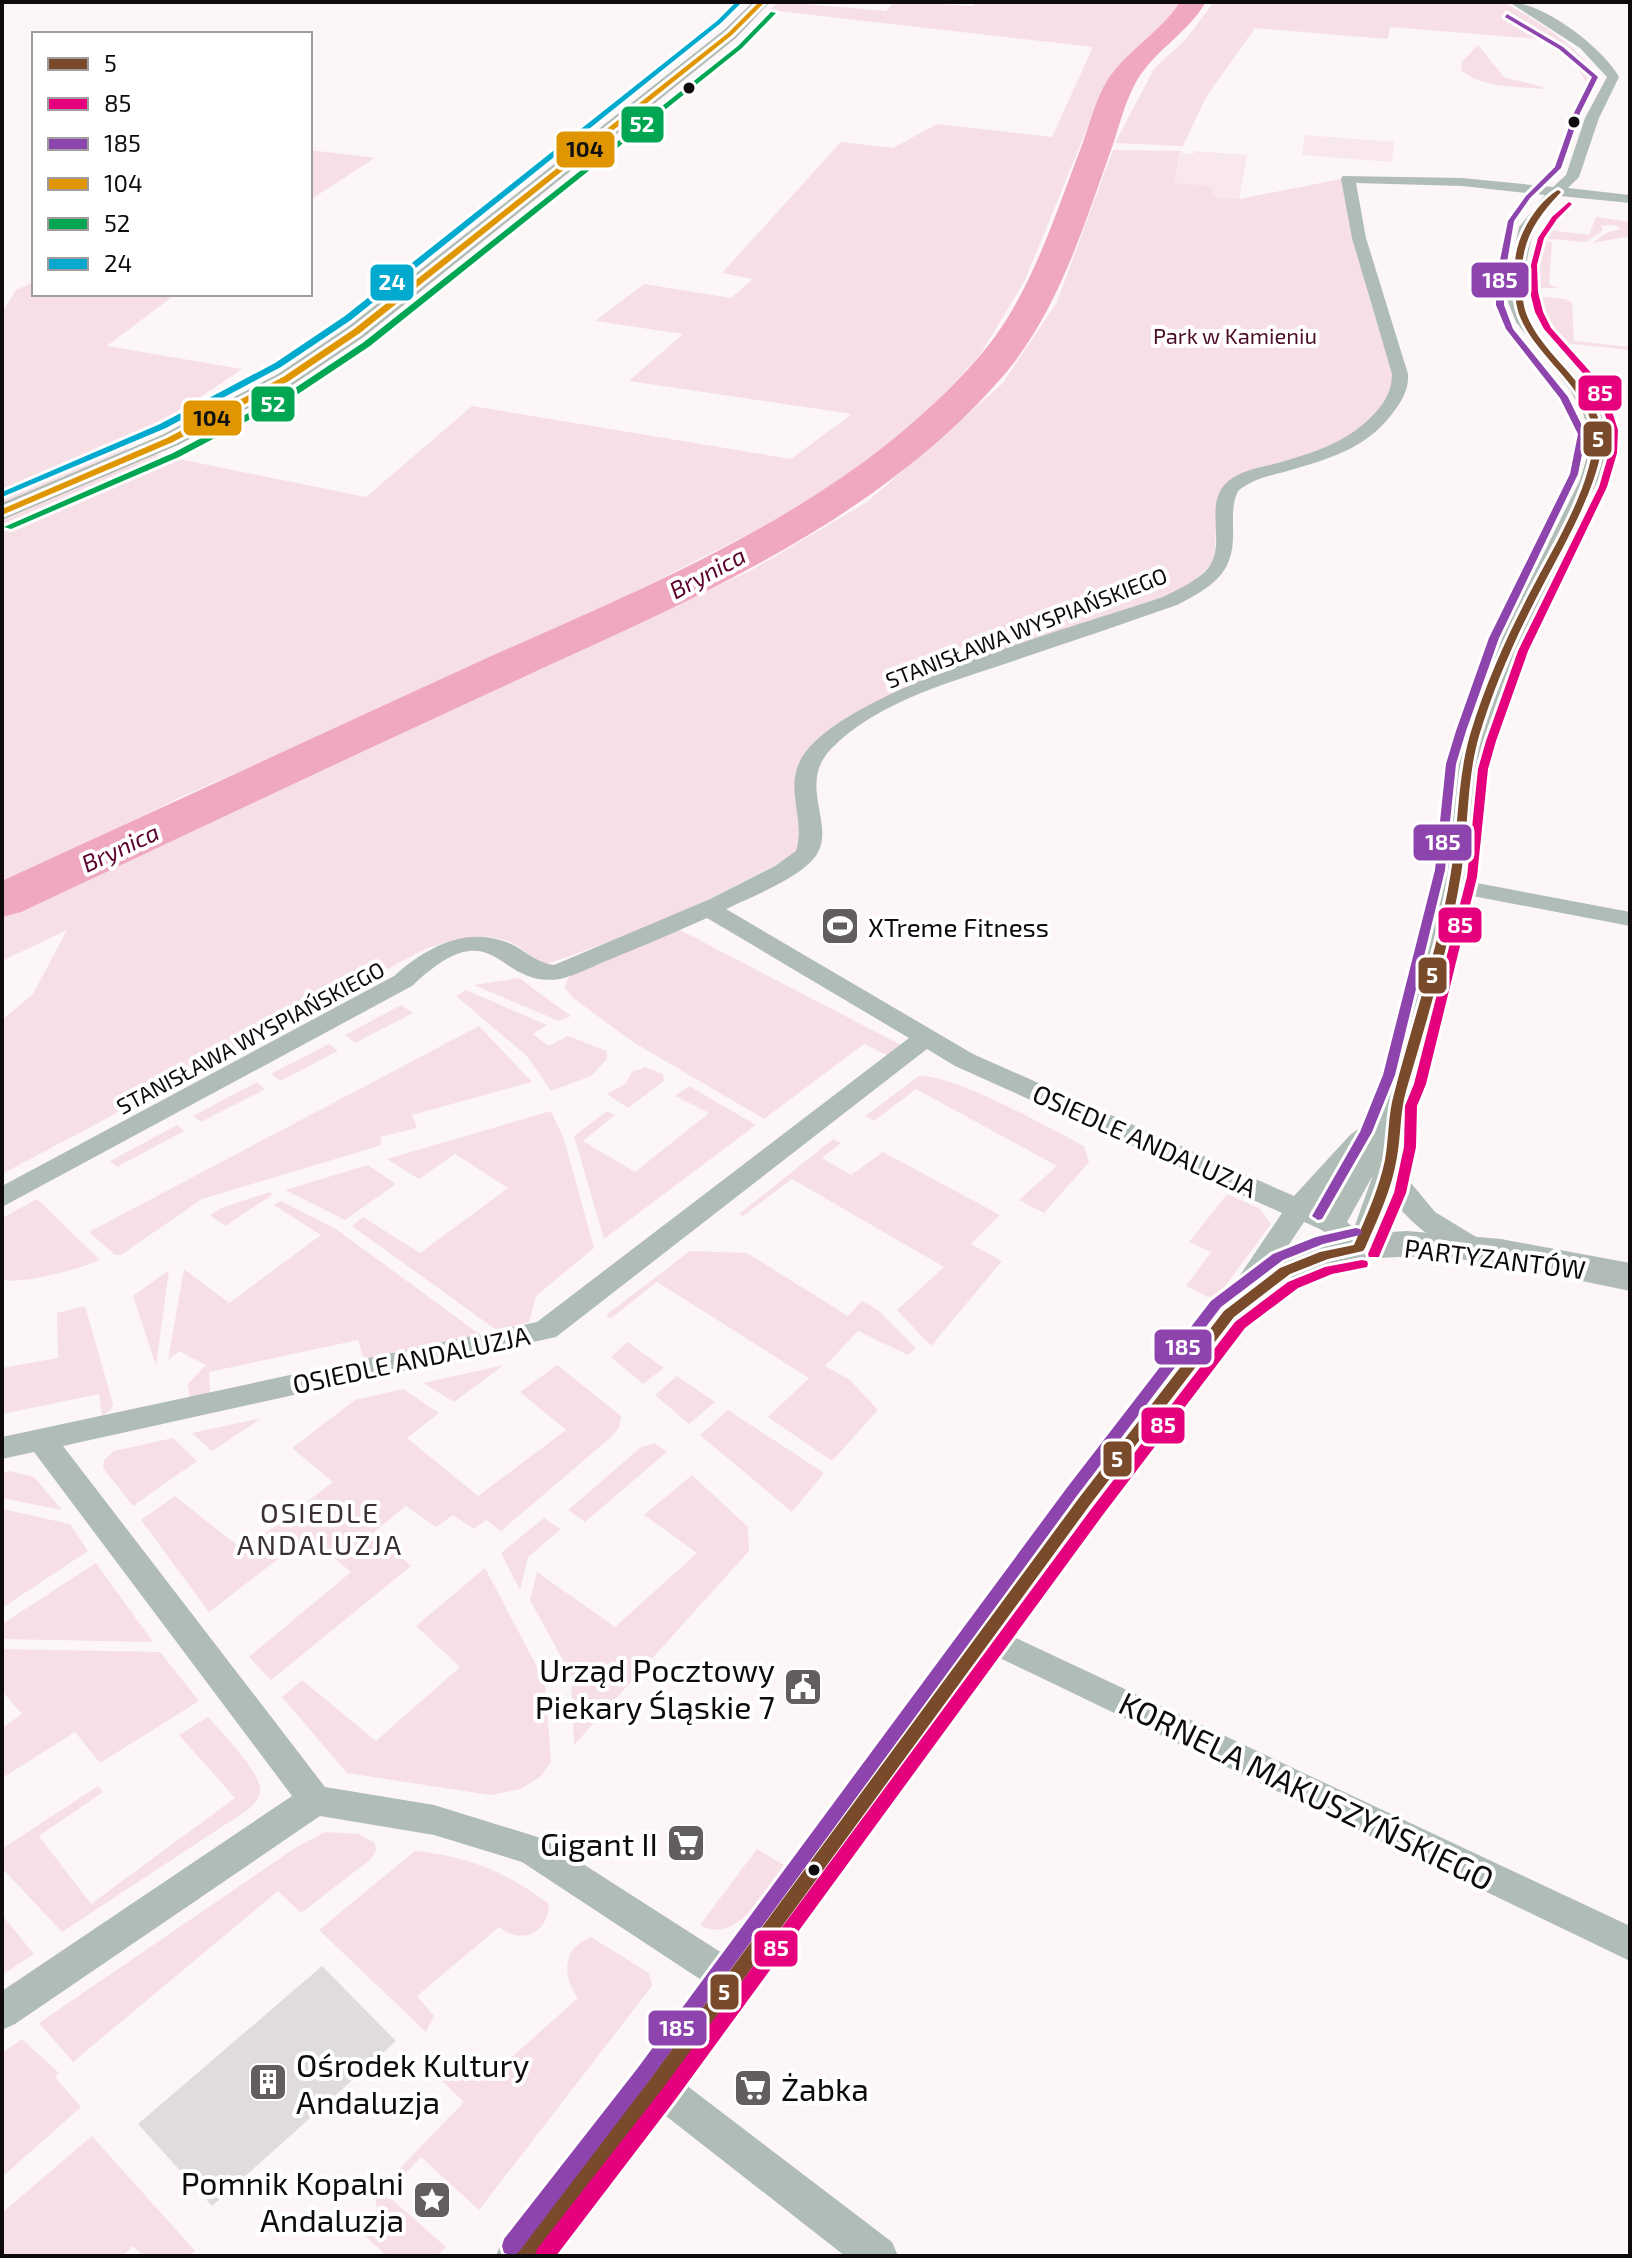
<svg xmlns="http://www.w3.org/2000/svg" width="1632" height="2258" font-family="'Exo 2',sans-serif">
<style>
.built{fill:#f8e8ed}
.green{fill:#f7dfe6}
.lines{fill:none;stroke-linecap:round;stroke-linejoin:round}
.river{fill:#f0a8c0;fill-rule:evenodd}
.building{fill:#e0dcdd}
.street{fill:#b0bdb6;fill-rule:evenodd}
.secondary{fill:#b1bbb6;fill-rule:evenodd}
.bus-1-casing{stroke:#fff;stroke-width:6}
.bus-2-casing{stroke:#fff;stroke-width:6}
.bus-3-casing{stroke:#fff;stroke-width:6}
.bus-4-casing{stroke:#fff;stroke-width:6}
.bus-5-casing{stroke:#fff;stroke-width:6}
.bus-6-casing{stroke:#fff;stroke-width:6}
.bus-1{fill:#7a4b2a;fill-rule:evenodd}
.bus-2{fill:#e5007d;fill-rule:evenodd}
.bus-3{fill:#8e44ad;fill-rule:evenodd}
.bus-4{fill:#e09601;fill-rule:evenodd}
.bus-5{fill:#00a651;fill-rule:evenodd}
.bus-6{fill:#00a9ce;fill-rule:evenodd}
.bus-dot{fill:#0f0b0c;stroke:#fff;stroke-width:3}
.labels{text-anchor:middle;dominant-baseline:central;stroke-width:8;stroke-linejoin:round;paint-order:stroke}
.far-park-label{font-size:22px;fill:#4b0d28;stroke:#fff}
.far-street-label{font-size:22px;fill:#0f0b0c;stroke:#fff}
.far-water-label{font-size:24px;font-style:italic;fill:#5c002e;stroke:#fff}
.poi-label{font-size:26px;fill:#0f0b0c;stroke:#fff;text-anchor:start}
.street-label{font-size:26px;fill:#0f0b0c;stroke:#fff}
.neighbourhood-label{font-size:28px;letter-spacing:2px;fill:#3b3134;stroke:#fff}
.near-poi-label{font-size:32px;fill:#0f0b0c;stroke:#fff;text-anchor:end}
.near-street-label{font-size:32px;fill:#0f0b0c;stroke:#fff}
.line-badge{stroke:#fff;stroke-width:3}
.badge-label{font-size:22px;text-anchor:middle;font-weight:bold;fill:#fff}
.pale-badge-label{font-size:22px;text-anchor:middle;font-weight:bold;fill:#111}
</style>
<rect width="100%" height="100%" fill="#fcf6f7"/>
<path class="built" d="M1305,135L1394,142L1392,162L1302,155Z
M1194,151L1247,155L1239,199L1211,197L1213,187L1173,183L1181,153L1193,154Z"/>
<path class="green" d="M779,2L886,11L894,2L973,6L976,2H1184L1168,25L1122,63L1095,109L1025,280L980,355L924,415L808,504L545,637L183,796L2,884V313L16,290L34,282V294H176L107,346L242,369L125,448L366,497L472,406L791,459L852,414L629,381L683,334L595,321L644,284L731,298L753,279L722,273L841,142L893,148L937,124L1052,137L1093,47L769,10Z
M1214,2H1503C1528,15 1583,48 1593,74L1587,83L1566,50L1551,40L1390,27L1388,39L1255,28L1206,97L1183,146L1115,143L1154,69L1186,39Z
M1478,45L1504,77L1543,87L1542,89C1516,86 1481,88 1461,70L1462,62Z
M310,150L375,158L310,200Z
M1113,150L1181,151L1173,183L1213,186L1212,197L1239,199L1341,179L1370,301L1395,381V388L1370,422L1346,442L1225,485L1218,498L1214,561L1194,581L1169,596L937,676L829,733C804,752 791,776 797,809C798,819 803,831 802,840C802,849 794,854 787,859L660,924L547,964C533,961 527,951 514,944C487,930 452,940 425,949L2,1174V1020L33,994L67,930L2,961V914L413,723L750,571L867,502L1002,384L1057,302Z
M1596,217L1630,222V236L1592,243L1608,232L1621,229L1614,225L1601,226L1603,230L1586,242L1539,238L1542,229L1589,235Z
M1538,240L1552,242L1549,284L1559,288H1533Z
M1545,297L1566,299L1572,303L1574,341L1630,347V350L1554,342L1538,319L1533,303L1539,301L1536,298Z
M680,930L901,1045L889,1056L864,1044L764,1119L633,1042L573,998L565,988L567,980L575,973Z
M519,978L571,1016L559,1021L474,985Z
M466,990L547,1025L533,1034L548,1046L568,1036L607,1051V1059L591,1076L551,1091L527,1056L456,996Z
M401,1005L413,1013L355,1043L345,1035Z
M479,1026L532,1082L412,1115L417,1128L380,1137L382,1145L202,1199L121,1255H115L89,1232Z
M329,1044L338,1051L280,1081L271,1074Z
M645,1067L663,1074L664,1081L628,1108L607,1094L625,1084L632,1072Z
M919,1076C954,1074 1049,1128 1084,1146L1089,1162L1044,1213L1019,1200L1057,1166L916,1089L874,1121L865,1116Z
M257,1082L265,1089L201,1122L193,1116Z
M689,1086L756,1125L604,1239L574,1136L607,1111L615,1115L583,1141L635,1172L709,1113L675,1096Z
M551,1111L564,1139L594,1248L536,1296L529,1322L499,1332L352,1226L363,1217L420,1253L508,1188L455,1154L419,1179L387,1159Z
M177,1125L184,1131L117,1167L110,1161Z
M833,1139L841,1143L822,1158L851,1175L883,1152L1000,1215L971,1244L1002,1261L931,1346L897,1310L944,1267L792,1179L743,1216L739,1214Z
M368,1165L396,1184L345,1220L285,1190Z
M270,1192L272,1195L225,1226L210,1215L221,1208Z
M1227,1194L1260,1209L1271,1224L1215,1300L1186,1286L1211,1252L1189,1242Z
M37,1199L100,1260C79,1269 25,1284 2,1280V1218Z
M281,1201L336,1229L482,1336L364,1360L358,1340L209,1372L210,1394L190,1399L188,1384L206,1365L179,1351L168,1360L184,1269L229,1303L321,1235L274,1205Z
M690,1251L747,1253L848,1316L862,1301L878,1310L916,1348L908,1355L858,1331L825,1366L850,1380L878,1410L832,1461L768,1417L809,1378L657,1282L610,1319L606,1315Z
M169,1270L156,1366L133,1296Z
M85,1306L113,1404L111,1410L102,1416L99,1394L2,1414V1368L58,1358L57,1313Z
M627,1342L664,1368L643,1384L611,1357Z
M504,1365L454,1402L423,1383Z
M557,1365L621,1416L619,1428L609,1439L501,1531L486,1520L474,1529L453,1515L436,1527L406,1506L373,1533L411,1566L271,1680L249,1657L351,1572L308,1536L209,1612L141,1520L175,1496L243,1550L333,1482L292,1448L355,1400L403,1389L439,1413L407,1438L478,1496L566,1430L520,1392Z
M677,1376L715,1402L689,1424L655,1395Z
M728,1410L824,1473L792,1512L700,1435Z
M262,1418L212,1451L192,1433Z
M173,1438L197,1461L133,1506L103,1468L104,1460L114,1451Z
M654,1443L667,1452L585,1522L568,1510L640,1448Z
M10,1471L34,1477L62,1510L2,1498V1473Z
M692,1475L748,1527L749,1551L574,1745L571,1675L530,1600L537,1572L615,1627L697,1553L644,1515Z
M2,1509L70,1524L88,1551L2,1608Z
M544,1518L561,1529L528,1557L520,1590L501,1553Z
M96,1563L153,1642L2,1639V1624Z
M485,1568L545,1682L551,1762L541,1776L521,1789L490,1795L347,1773L282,1697L302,1680L376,1741L460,1667L416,1626Z
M2,1649L160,1652L199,1701L100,1763L75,1732L2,1778V1728L22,1714L2,1691Z
M208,1717C221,1732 263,1774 260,1792C259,1799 254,1804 249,1809L62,1932L2,1868V1849L98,1786L103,1792L39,1836L91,1904L235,1798L179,1735Z
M325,1832L359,1834L375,1843L376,1851L371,1859L301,1913L278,1891L73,2062L39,2023L295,1848Z
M757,1849L784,1865C766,1890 737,1946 700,1925Z
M415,1851C467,1856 507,1872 549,1904C548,1934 521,1945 499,1927L417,1996L434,2016L426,2032L319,1930Z
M2,1915L34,1954L2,1975Z
M591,1937L649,1973L652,1986L479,2210L421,2157L386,2194L446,2247L437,2256H387L365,2236L377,2209L375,2194L464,2102L442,2081L473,2054L493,2074L578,1998C562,1977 562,1948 591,1937Z
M22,2039L59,2073L55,2077L81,2107L2,2177V2053Z
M92,2136L195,2251L189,2256H143L133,2246L122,2256H2V2213Z"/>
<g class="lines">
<path class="river" d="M1180,2H1206C1187,34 1151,53 1135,84C1124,104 1119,128 1111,150C1083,228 1058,311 1004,375C868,532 672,607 489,693C332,765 177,839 21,912L2,917V881C156,810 309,740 463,669C645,586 842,513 978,358C1030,299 1054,217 1082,145C1089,126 1094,106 1103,88C1122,52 1159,35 1180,2Z"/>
</g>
<path class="building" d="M322,1966L396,2041L212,2206L138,2124Z"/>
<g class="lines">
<path class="street" d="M1509,2C1543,2 1603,48 1619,77L1599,118L1579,177L1568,188L1630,195V203L1560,196C1537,218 1533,229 1527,260C1525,273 1521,289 1524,303C1534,347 1599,382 1606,432C1609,447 1602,466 1598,480L1518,645L1486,736L1478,766L1466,881L1630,912V926L1462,894L1417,1080L1404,1113L1408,1119L1401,1171L1435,1212L1486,1243L1490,1250L1486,1257C1457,1265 1408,1221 1392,1199L1369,1255C1346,1261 1339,1242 1323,1231C1317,1227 1310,1225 1304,1222L1246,1309L1236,1312L1226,1309L1222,1302L1282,1213L955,1066L927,1049L556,1337L63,1446L325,1787L434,1805L544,1839L747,1969L752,1981L747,1993L734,1998L721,1993L522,1862L434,1835L320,1816L15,2024L2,2030V1991L292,1796L34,1452L2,1459V1437L537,1322L909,1038L707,918C674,933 640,947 606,961C591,967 575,976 560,979C495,989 497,906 412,986L2,1207V1186L394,976C427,946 471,923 515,946C529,954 538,963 554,965L708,900L775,866L796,851C806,821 785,791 800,761C835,691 1085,624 1163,597C1178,589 1198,581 1209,567C1228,540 1199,498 1234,477C1245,470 1261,467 1274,464C1313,453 1348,443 1376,412C1386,401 1392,389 1392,374L1352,238L1341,179L1343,176L1462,178L1553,187L1566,175L1585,118L1607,77L1580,48ZM1356,183L1462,186L1545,195L1519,227L1508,281V302L1516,322L1570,390L1583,413L1589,432L1586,460L1580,480L1498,645L1466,736L1456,766L1445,873L1391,1080L1377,1115L1350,1135L1294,1196L973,1054L726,909C751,897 798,879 815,857C838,827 796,785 831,749C879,699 959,680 1022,658C1073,641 1125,623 1177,605C1213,586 1235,574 1233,529C1233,516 1232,503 1238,491C1251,480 1268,476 1284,472C1325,460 1365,450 1392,414C1402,401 1409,390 1408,374L1366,238ZM1354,1162L1326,1211L1316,1206ZM1373,1175L1354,1228L1347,1222Z
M984,1623L1630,1926V1961L973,1645L968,1636L973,1627Z
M656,2067L669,2072L892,2242L898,2256H845L643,2098L637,2085L643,2072Z"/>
<path class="secondary" d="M753,2H770L736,38L365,336L294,384L178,445L2,520V503L162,435L278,374L349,326L724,30Z
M1407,1231L1501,1239L1630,1263V1291C1530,1271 1394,1231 1298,1281C1250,1306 1217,1357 1185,1399C1160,1433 1135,1466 1110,1500C922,1749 752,2010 559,2256H496L504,2236C678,2022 839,1798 1004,1577C1050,1516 1096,1455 1143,1395C1176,1353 1206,1307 1249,1276C1295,1242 1352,1234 1407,1231Z"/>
<defs>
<path id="bus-1" d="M1558,190L1561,192C1537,217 1521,240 1522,277C1522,290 1522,305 1528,318C1548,364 1611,395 1601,452C1593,495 1563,547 1543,585C1517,634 1495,683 1479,736C1466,781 1469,827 1461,874C1449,947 1427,1020 1406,1091C1400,1112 1401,1135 1397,1157C1392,1189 1378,1218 1365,1248L1363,1251L1328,1259L1290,1274L1234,1317L1089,1506L662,2091L536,2256H515L517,2249L650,2079L1079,1498L1224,1311L1280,1268L1320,1252L1354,1245C1366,1217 1379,1189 1385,1160C1389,1138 1388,1115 1394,1094C1413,1020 1439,947 1451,872C1459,826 1457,780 1470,735C1486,682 1508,634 1534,585C1555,545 1584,498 1592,453C1604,397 1541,365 1521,319C1515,306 1515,292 1515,278C1514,266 1515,254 1519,242C1526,222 1540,201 1558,190Z"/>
<path id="bus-2" d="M1569,202L1572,204L1557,219L1544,238L1537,265L1538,292L1543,312L1551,328L1594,376L1609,402L1618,430L1617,453L1607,487L1528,651L1496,741L1488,769L1477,877L1426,1084L1417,1106L1416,1147L1406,1193L1380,1254L1379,1257H1369L1368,1254L1394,1193L1404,1147L1405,1106L1414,1084L1467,877L1478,769L1486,741L1518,651L1599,487L1609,453L1610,430L1601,402L1588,379L1544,329L1535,312L1530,292L1531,265L1538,238L1552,217Z
M1362,1260L1367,1261L1368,1264L1367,1267L1332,1274L1298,1288L1245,1328L1102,1516L675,2100L556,2256H535L537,2249L663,2088L1092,1508L1235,1322L1288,1282L1325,1267Z"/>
<path id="bus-3" d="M1507,14L1563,47L1598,77L1580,113L1561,168L1530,198L1514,221L1504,280V305L1513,329L1568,397L1586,434L1578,474L1499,638L1466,731L1456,764L1445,870L1395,1075L1372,1132L1322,1219L1318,1220L1312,1216L1360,1132L1383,1075L1435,870L1446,764L1456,731L1489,638L1570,474L1578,434L1560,398L1506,329L1496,305V280L1508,221L1526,196L1555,167L1574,113L1592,77L1559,49L1505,17Z
M1356,1228L1360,1229L1362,1232L1360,1235L1323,1244L1283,1260L1221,1307L1076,1497L649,2081L518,2253L511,2255L504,2253L502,2246L504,2239L637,2069L1066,1489L1211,1301L1273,1254L1316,1237Z"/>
<path id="bus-4" d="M759,2H765L732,35L360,333L289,381L173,442L2,515V509L167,438L283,377L354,329L728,33Z"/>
<path id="bus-5" d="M771,12L776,13L742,48L370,346L298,394L179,457L11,529L4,527L173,453L292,390L364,342L738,46Z"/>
<path id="bus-6" d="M736,2H742L721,23L351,320L281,367L166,428L2,497V492L160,424L275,363L345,316L717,21Z"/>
</defs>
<use href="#bus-1" class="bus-1-casing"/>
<use href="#bus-2" class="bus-2-casing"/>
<use href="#bus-3" class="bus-3-casing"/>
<use href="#bus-4" class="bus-4-casing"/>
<use href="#bus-5" class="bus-5-casing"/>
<use href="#bus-6" class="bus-6-casing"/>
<use href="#bus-1" class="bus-1"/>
<use href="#bus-2" class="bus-2"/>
<use href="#bus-3" class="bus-3"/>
<use href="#bus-4" class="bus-4"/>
<use href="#bus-5" class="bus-5"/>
<use href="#bus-6" class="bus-6"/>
</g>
<defs>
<symbol id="stadium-square" viewBox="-11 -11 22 22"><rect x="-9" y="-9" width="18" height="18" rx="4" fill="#625d5e" stroke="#fff"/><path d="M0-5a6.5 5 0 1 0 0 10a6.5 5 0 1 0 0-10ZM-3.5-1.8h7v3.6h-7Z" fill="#fff"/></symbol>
<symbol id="civic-square" viewBox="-11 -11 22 22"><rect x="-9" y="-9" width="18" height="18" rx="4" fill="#625d5e" stroke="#fff"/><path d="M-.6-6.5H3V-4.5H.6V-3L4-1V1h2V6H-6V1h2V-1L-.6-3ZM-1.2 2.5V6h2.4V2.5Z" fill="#fff"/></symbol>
<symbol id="supermarket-square" viewBox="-11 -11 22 22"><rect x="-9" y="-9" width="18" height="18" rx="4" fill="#625d5e" stroke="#fff"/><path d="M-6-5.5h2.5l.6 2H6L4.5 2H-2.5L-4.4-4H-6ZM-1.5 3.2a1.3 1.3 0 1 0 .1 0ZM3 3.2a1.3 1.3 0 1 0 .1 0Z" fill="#fff"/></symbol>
<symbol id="building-square" viewBox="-11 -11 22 22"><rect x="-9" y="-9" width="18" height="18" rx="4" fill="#625d5e" stroke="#fff"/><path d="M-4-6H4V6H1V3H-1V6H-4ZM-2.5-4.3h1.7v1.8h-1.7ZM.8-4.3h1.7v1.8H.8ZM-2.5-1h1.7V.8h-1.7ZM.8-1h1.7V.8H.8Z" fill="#fff"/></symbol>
<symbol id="sight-square" viewBox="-11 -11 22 22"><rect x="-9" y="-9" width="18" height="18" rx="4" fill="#625d5e" stroke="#fff"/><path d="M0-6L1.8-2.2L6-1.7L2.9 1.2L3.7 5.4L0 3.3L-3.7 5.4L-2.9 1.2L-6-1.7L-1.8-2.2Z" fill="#fff"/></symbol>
</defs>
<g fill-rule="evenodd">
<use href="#stadium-square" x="818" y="904" width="44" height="44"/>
<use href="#civic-square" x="781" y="1665" width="44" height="44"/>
<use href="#supermarket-square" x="664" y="1821" width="44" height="44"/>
<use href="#building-square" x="246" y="2060" width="44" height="44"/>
<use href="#supermarket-square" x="731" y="2066" width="44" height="44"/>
<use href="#sight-square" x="410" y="2178" width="44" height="44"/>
</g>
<g class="bus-dot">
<circle cx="689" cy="88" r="7"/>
<circle cx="1574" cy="122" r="7"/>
<circle cx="814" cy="1870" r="7"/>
</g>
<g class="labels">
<g class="far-park-label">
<text x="1235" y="335">Park w Kamieniu</text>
</g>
<g class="far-street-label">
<text transform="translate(1026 627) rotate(-21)">STANISŁAWA WYSPIAŃSKIEGO</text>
<text transform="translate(250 1037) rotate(-28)">STANISŁAWA WYSPIAŃSKIEGO</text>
</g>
<g class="far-water-label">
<text transform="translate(707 572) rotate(-28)">Brynica</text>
<text transform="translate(120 847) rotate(-25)">Brynica</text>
</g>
<g class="poi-label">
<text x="868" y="926">XTreme Fitness</text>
</g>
<g class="street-label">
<text transform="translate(1145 1140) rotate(24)">OSIEDLE ANDALUZJA</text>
<text transform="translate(1495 1258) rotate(7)">PARTYZANTÓW</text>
<text transform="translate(411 1359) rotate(-12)">OSIEDLE ANDALUZJA</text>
</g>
<g class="neighbourhood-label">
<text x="320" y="1512">OSIEDLE<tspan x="320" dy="32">ANDALUZJA</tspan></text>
</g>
<g class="near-poi-label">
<text x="775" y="1669">Urząd Pocztowy<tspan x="775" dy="37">Piekary Śląskie 7</tspan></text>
<text x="658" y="1843">Gigant II</text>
<text x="296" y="2064" text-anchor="start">Ośrodek Kultury<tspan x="296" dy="37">Andaluzja</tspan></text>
<text x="781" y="2088" text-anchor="start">Żabka</text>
<text x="404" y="2182">Pomnik Kopalni<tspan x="404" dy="37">Andaluzja</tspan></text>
</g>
<g class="near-street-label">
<text transform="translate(1307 1790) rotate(26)">KORNELA MAKUSZYŃSKIEGO</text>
</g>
</g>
<g class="line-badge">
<rect x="620" y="105" width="45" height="39" rx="8" fill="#00a651"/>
<rect x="555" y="130" width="61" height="39" rx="8" fill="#e09601"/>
<rect x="1470" y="261" width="60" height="38" rx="8" fill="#8e44ad"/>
<rect x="369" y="263" width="46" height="39" rx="8" fill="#00a9ce"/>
<rect x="1577" y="374" width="46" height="38" rx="8" fill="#e5007d"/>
<rect x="250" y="385" width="46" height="38" rx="8" fill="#00a651"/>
<rect x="182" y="399" width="61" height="38" rx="8" fill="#e09601"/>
<rect x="1582" y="420" width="31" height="38" rx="8" fill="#7a4b2a"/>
<rect x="1412" y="823" width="61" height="39" rx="8" fill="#8e44ad"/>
<rect x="1437" y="906" width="46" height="38" rx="8" fill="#e5007d"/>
<rect x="1417" y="956" width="31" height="39" rx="8" fill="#7a4b2a"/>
<rect x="1153" y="1328" width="60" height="38" rx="8" fill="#8e44ad"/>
<rect x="1140" y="1406" width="46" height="39" rx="8" fill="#e5007d"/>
<rect x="1102" y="1440" width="31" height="38" rx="8" fill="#7a4b2a"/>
<rect x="753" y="1929" width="46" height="39" rx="8" fill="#e5007d"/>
<rect x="709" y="1973" width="31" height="38" rx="8" fill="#7a4b2a"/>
<rect x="647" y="2009" width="61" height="38" rx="8" fill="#8e44ad"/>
</g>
<g class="badge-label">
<text x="642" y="132">52</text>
<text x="1500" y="288">185</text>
<text x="392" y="290">24</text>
<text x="1600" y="401">85</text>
<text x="273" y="412">52</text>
<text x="1598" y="447">5</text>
<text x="1443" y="850">185</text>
<text x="1460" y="933">85</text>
<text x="1432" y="983">5</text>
<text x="1183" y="1355">185</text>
<text x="1163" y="1433">85</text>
<text x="1117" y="1467">5</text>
<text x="776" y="1956">85</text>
<text x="724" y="2000">5</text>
<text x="677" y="2036">185</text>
</g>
<g class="pale-badge-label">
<text x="585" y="157">104</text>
<text x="212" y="426">104</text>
</g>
<rect width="1632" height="2258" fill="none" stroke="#0f0b0c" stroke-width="8"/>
<rect x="32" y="32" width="280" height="264" fill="#ffffff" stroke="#9f9d9e" stroke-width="2"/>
<rect x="48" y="58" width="40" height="12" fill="#7a4b2a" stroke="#9f9d9e" stroke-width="2"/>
<text x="104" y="72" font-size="24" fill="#0f0b0c">5</text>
<rect x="48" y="98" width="40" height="12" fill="#e5007d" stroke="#9f9d9e" stroke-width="2"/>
<text x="104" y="112" font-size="24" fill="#0f0b0c">85</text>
<rect x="48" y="138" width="40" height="12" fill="#8e44ad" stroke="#9f9d9e" stroke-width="2"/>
<text x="104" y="152" font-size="24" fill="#0f0b0c">185</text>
<rect x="48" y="178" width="40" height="12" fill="#e09601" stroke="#9f9d9e" stroke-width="2"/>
<text x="104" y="192" font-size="24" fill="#0f0b0c">104</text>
<rect x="48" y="218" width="40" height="12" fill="#00a651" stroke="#9f9d9e" stroke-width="2"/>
<text x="104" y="232" font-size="24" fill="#0f0b0c">52</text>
<rect x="48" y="258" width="40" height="12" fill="#00a9ce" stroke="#9f9d9e" stroke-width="2"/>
<text x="104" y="272" font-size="24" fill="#0f0b0c">24</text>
</svg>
